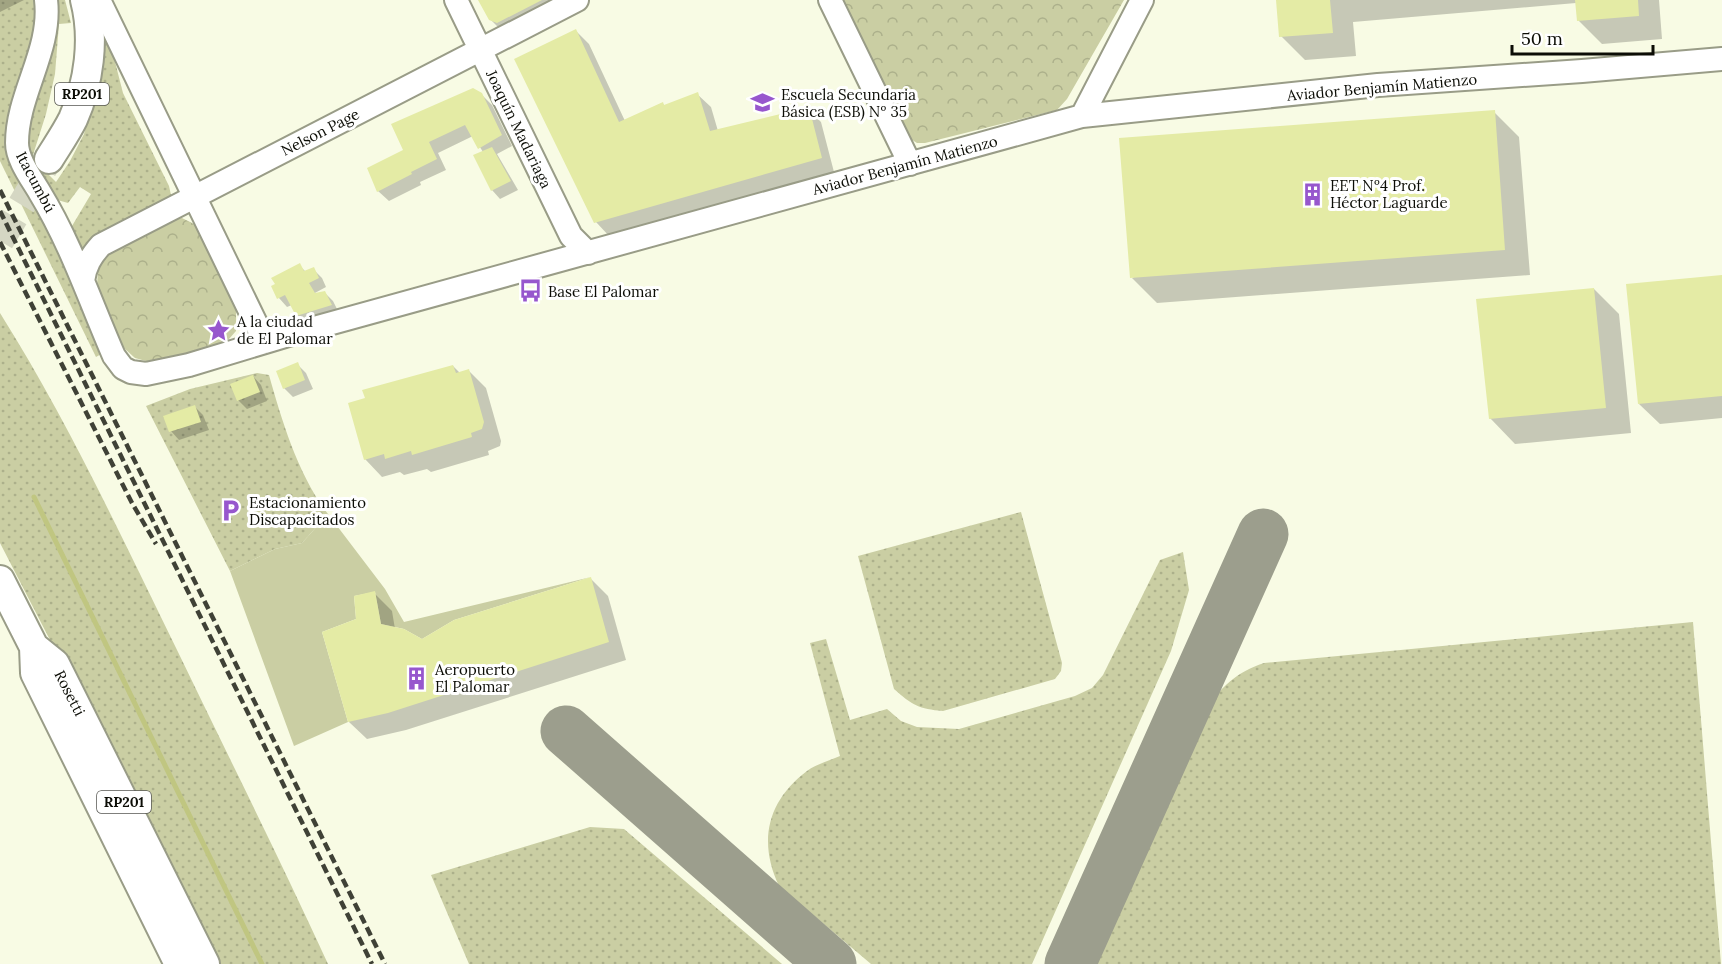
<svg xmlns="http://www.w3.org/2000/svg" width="1722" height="964" font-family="Lora,serif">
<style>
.grass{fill:url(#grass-dots)}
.forest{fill:url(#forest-crowns)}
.garden{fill:#cacea3}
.shadow{fill:#0003}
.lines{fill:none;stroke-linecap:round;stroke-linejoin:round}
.stream{stroke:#c0c681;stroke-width:5}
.taxiway{stroke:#9c9e8d;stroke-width:51}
.building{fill:#e4eba5}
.major-tunnel{stroke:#d5d7c3;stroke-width:28;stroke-dasharray:28 14;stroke-linecap:butt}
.minor-casing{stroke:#999c87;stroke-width:26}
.major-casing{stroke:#999c87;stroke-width:32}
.minor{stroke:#fff;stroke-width:22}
.major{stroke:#fff;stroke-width:28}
.rail{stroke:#3f4136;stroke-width:4.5;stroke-dasharray:9 4.5;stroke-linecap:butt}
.labels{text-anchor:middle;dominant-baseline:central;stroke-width:6;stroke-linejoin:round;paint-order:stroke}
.shield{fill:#fff;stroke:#555651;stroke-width:1.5}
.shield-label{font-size:14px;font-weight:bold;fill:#0c0d06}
.street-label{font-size:15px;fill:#0c0d06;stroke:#fff}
.poi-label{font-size:15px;fill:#0c0d06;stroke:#fff;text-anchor:start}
</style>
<defs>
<pattern id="grass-dots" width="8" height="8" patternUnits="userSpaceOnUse" patternTransform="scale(1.5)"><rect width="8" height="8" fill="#cacea3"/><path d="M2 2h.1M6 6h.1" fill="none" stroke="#acb08b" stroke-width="1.8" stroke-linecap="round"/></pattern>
<pattern id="forest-crowns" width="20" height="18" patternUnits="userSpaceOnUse" patternTransform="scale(1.5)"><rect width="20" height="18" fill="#cacea3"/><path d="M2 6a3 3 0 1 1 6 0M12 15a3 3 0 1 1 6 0" fill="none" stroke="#acb08b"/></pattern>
</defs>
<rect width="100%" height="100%" fill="#f8fbe4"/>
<path class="grass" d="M0,0H36L39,18L6,149L60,252L70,281L103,353L96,357L0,161Z
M51,0H65L71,23L59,24L55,74L46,114L32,158L56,182L70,161L84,134L97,81L91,0L113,54L123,93L169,186L171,195L81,254L71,234L72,226L91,194L80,187L68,203L54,199L24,150Z
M0,313C68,421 122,538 178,652C228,756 280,859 328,964H217L0,543Z
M257,373L269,375C282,421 298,475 328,514L302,543L275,549L230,571L146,406L190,389Z
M1021,512L1062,663L1061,671L1055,679L943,711C919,709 912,705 894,689L858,556Z
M1183,552L1189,590L1171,651L1032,964H871L779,886C758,842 767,801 807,771C816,764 829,761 840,756L810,643L826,639L850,720L887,709L901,721L917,727L959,729L1075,696L1092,688L1103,675L1160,560Z
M1693,622L1721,964H1095L1204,710C1222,687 1236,672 1264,663Z
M590,827L624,829L782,964H469L431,875Z"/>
<path class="forest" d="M841,0H1124L1067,99L1057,110L925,143H917L906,136Z
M182,218L196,225L236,305V331L222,347L153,363L135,358L125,349L113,329L97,286L98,268L107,254L172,219Z"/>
<path class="garden" d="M328,514L385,589L404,622L591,577L454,620L422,639L404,629L381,624L375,592L354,596L356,619L322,632L348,722L294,746L230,571L275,549L302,543Z"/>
<path class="shadow" d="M0,0H24L0,12Z
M481,0H562L504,33L490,19Z
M1278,0H1659L1662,39L1602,44L1578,20L1576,3L1353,22L1356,56L1305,60L1281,36Z
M576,31L589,44L625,121L662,103L665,106L697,94L711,107L718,131L808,109L821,122L834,172L609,236L596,222Z
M481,94L492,105L512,146L497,154L518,190L500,199L492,190L483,152L473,136L438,153L446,170L420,182L421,185L389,201L378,191L405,151Z
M1494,112L1519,137L1530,275L1157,303L1132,278Z
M299,265L306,272L313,269L322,278L326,287L313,294L324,292L333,301L339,313L306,324L297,315L292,305L287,307L279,298L273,287Z
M1722,276V418L1660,424L1639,404Z
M1594,289L1619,314L1631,433L1515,444L1490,418Z
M297,364L306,373L313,389L293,397L284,388Z
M453,366L460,373L469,371L486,388L501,441L500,446L488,451L489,455L431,472L427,469L404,475L400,472L382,477L365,459Z
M253,376L261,385L267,401L247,409L238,400Z
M195,407L203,415L209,430L179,440L171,431Z
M591,579L608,596L626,660L406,730L367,739L349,722L358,620L374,593L392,611L395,629L422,641Z"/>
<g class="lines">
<path class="stream" d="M34,497L262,964"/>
<path class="taxiway" d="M566,731L831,964
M1070,964L1263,534"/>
</g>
<path class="building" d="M478,0H542L497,23L489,20Z
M1276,0H1330L1333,33L1279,37Z
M1575,0H1638L1639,16L1577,21Z
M576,29L619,122L663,102L664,105L698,92L710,131L809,107L822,158L594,223L514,59Z
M473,88L482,93L502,135L478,149L465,125L429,142L437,159L411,172L412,174L377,192L367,168L403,150L391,124Z
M1495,110L1505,250L1130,278L1119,138Z
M492,147L511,181L491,191L473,155Z
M300,263L304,271L314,267L319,278L309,283L315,293L325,291L332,305L296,316L285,295L277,299L271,286L275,284L271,278Z
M1722,275V396L1638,404L1626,284Z
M1594,288L1606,408L1489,419L1476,299Z
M298,362L305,380L283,389L276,371Z
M453,365L456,373L469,369L484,422L482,429L471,433L472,437L412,455L411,451L385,459L384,454L364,460L348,403L365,398L362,390Z
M253,375L260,392L237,401L230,384Z
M195,405L201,422L169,432L163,416Z
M591,577L609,642L388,713L348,722L322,632L356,619L354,596L375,591L381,624L404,629L422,639L454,620Z"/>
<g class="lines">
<path class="major-tunnel" d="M0,241L49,159"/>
<defs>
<path id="minor" d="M46,0C52,50 17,94 17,143C17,160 32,179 40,193C71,244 90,301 114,356L123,368L131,372L146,374L189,365L285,336L1082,116L1378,85L1582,71L1722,59
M99,0L265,342
M456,0L571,236L588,253
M830,0L910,164
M1082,116L1142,0
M83,281C85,266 91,256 101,245L577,0"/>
<path id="major" d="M49,159C57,146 66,133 73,119C89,83 95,39 85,0
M0,580L34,647L55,664L205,964
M34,647L35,673L179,964"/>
</defs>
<use href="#minor" class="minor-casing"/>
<use href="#major" class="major-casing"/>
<use href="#minor" class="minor"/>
<use href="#major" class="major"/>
<path class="rail" d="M0,190L385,964
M0,211L372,964
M0,242L132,503L156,544"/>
</g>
<defs>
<symbol id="school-bare" viewBox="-9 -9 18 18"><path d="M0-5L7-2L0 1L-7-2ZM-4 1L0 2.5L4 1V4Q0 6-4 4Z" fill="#9757cd" stroke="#fff" stroke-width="2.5" paint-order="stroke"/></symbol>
<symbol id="building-bare" viewBox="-9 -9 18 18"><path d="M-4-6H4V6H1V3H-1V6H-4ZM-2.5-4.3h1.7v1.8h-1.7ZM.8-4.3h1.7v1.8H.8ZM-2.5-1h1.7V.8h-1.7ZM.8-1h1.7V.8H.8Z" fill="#9757cd" stroke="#fff" stroke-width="2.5" paint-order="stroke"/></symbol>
<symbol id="bus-bare" viewBox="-9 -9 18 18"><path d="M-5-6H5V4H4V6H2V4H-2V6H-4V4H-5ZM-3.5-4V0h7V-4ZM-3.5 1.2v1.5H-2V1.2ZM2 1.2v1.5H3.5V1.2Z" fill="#9757cd" stroke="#fff" stroke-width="2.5" paint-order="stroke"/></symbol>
<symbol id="sight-bare" viewBox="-9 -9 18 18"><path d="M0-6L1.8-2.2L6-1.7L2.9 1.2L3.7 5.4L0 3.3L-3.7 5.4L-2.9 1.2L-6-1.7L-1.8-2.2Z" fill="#9757cd" stroke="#fff" stroke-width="2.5" paint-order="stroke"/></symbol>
<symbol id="parking-bare" viewBox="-9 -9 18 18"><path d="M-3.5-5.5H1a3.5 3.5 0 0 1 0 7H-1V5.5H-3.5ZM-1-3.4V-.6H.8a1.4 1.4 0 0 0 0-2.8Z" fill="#9757cd" stroke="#fff" stroke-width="2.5" paint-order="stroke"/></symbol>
</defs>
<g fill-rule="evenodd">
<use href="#school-bare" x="746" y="86" width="33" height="33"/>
<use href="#building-bare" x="1296" y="178" width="33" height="33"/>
<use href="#bus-bare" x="514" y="274" width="33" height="33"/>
<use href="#sight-bare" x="202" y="314" width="33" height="33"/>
<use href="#parking-bare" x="214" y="494" width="33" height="33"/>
<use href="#building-bare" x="400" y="662" width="33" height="33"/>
</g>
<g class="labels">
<g class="shield">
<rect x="55" y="83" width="54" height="22" rx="4.5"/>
<rect x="97" y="791" width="54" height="22" rx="4.5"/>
</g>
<g class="shield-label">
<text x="82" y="94">RP201</text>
<text x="124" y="802">RP201</text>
</g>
<g class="street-label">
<text transform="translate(1382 87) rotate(-5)">Aviador Benjamín Matienzo</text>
<text transform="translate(519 129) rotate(64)">Joaquín Madariaga</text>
<text transform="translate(320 132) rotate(-27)">Nelson Page</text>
<text transform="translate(905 165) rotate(-15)">Aviador Benjamín Matienzo</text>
<text transform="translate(36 182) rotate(62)">Itacumbú</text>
<text transform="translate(70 693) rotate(63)">Rosetti</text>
</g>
<g class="poi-label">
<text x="781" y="94">Escuela Secundaria<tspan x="781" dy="17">Básica (ESB) Nº 35</tspan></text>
<text x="1330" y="185">EET Nº4 Prof.<tspan x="1330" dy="17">Héctor Laguarde</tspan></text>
<text x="548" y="291">Base El Palomar</text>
<text x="237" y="321">A la ciudad<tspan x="237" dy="17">de El Palomar</tspan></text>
<text x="249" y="502">Estacionamiento<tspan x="249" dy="17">Discapacitados</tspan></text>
<text x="435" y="669">Aeropuerto<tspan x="435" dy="17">El Palomar</tspan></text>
</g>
</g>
<path d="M1512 45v9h141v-9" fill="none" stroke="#0c0d06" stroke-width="3"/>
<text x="1521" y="45" font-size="18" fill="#0c0d06" stroke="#ffffff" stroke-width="4.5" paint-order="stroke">50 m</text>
</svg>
